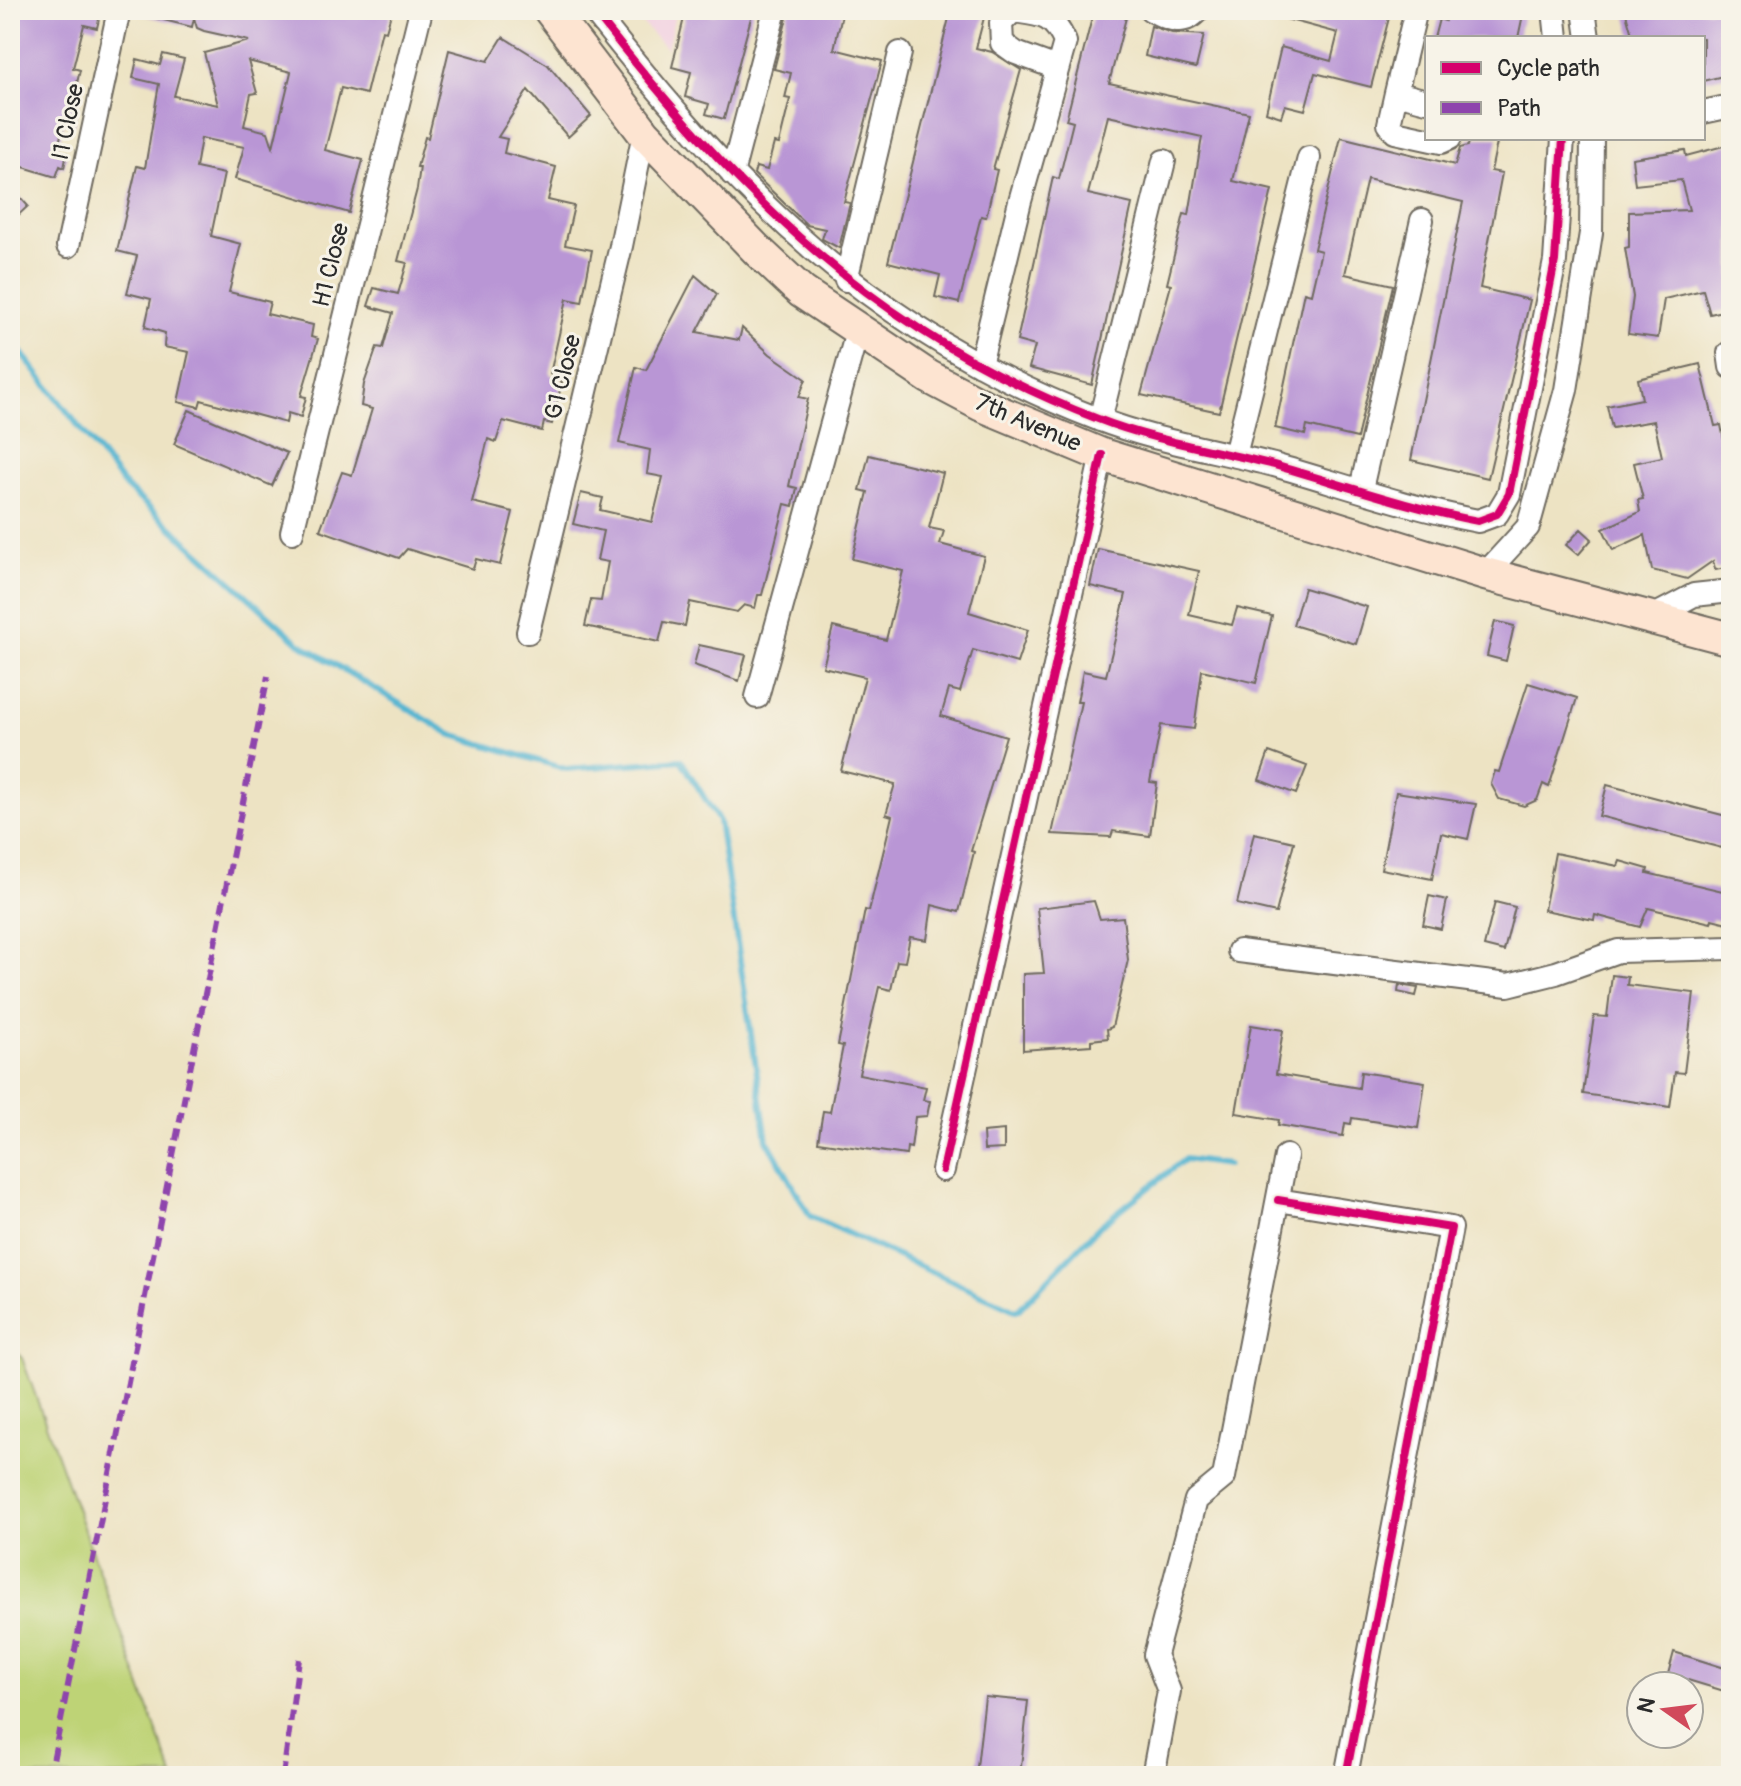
<svg xmlns="http://www.w3.org/2000/svg" width="1741" height="1786" font-family="Pangolin,sans-serif">
<style>
.built{fill:#f2cfe1}
.green{fill:#bed376;stroke:#747f50;stroke-width:2}
.lines{fill:none;stroke-linecap:round;stroke-linejoin:round}
.stream{stroke:#52b4d0;stroke-width:6}
.building{fill:#b996d5;fill-rule:evenodd}
.street-casing{stroke:#6f6b60;stroke-width:26}
.secondary-casing{stroke:#6f6b60;stroke-width:36}
.street{stroke:#fff;stroke-width:22}
.secondary{stroke:#fde4d1;stroke-width:32}
.quiet{stroke:#8e44ad;stroke-width:6;stroke-dasharray:12 6;stroke-linecap:butt}
.cycleway-casing{stroke:#f7f3e8;stroke-width:13}
.cycleway{stroke:#d6006c;stroke-width:8}
.labels{text-anchor:middle;dominant-baseline:central;stroke-width:6;stroke-linejoin:round;paint-order:stroke}
.street-label{font-size:24px;fill:#2b2b2b;stroke:#f7f3e8}
</style>
<rect width="100%" height="100%" fill="#f7f3e8"/>
<filter id="ink" filterUnits="userSpaceOnUse"><feTurbulence type="fractalNoise" baseFrequency=".0125" numOctaves="2"/><feDisplacementMap in="SourceGraphic" scale="16" xChannelSelector="R" yChannelSelector="G"/><feConvolveMatrix kernelMatrix="1 2 1 2 8 2 1 2 1" color-interpolation-filters="sRGB"/></filter>
<filter id="wash" filterUnits="userSpaceOnUse"><feTurbulence type="fractalNoise" baseFrequency=".006" numOctaves="4" result="noise"/><feDisplacementMap in="SourceGraphic" scale="32" xChannelSelector="R" yChannelSelector="G"/><feGaussianBlur stdDeviation="1.8" result="paint"/><feColorMatrix in="noise" values="0 0 0 0 0 0 0 0 0 0 0 0 0 0 0 0 0 1.4 0 .05"/><feComposite in="paint" operator="in"/></filter>
<g filter="url(#wash)">
<rect width="100%" height="100%" fill="#ede3c3"/>
<path class="built" d="M629,10H676L667,49Z"/>
<path class="green" d="M10,1347L22,1358L173,1776H10Z"/>
<g class="lines">
<path class="stream" d="M10,338L125,486L299,643L452,735L566,769L681,760L719,821L767,1140L810,1216L1017,1311L1101,1225L1185,1159L1227,1165"/>
</g>
<g id="blocks">
<path class="building" d="M18,10H101L97,28L84,25L73,68L80,70L72,105L78,106L74,125L64,123L57,151L67,153L64,168L60,166L56,177L10,163V43Z
M147,10H392L386,31L382,30L366,94L341,88L325,150L363,160L349,213L235,179L244,147L201,138L196,168L224,174L211,236L241,244L229,292L270,302L267,314L313,325L311,337L318,339L301,396L306,397L301,417L288,413L286,423L201,400L199,407L178,402L189,352L164,347L165,333L145,327L151,299L127,293L137,256L117,251L137,166L145,168L159,84L133,78L137,59L160,65L163,54L184,59L174,96L218,105L204,53L249,41L204,31L197,28L194,18L192,27L147,16ZM248,61L291,72L273,147L268,132L244,126L251,94L257,93Z
M686,10L715,15L716,10H753L724,119L706,114L709,104L685,97L691,72L672,67Z
M789,10H843L834,49L882,61L844,202L850,203L839,248L822,239L825,229L807,225L754,174L756,167L767,170L774,143L779,144L790,99L785,98L791,73L774,69Z
M951,10H986L976,48L992,52L1021,70L993,169L997,170L986,217L981,216L959,303L935,297L940,275L888,262Z
M1094,10H1128L1109,83L1249,113L1233,181L1272,190L1219,412L1141,395L1171,285L1167,284L1184,214L1189,215L1202,137L1108,116L1088,194L1132,204L1092,385L1029,368L1035,346L1017,341L1053,177L1059,179L1073,122L1066,120Z
M1272,10H1391L1371,87L1315,73L1305,110L1285,105L1281,117L1266,112L1281,47L1331,61L1338,33L1271,15Z
M1448,10H1524L1518,38H1434L1439,19L1445,21Z
M1625,10H1719L1725,31L1731,29V74L1703,81V38H1633Z
M1151,26L1172,33L1204,35L1196,68L1145,56Z
M503,37L548,65L591,116L568,137L528,90L498,137L507,139L504,153L556,167L548,200L574,206L565,245L592,250L582,302L567,299L550,374L562,382L552,424L544,422L542,431L503,421L496,442L488,439L472,502L513,512L500,565L476,559L473,569L407,549L399,558L320,530L342,472L352,475L372,409L361,406L364,384L377,347L383,348L393,313L368,306L374,288L398,294L407,263L398,261L417,189L420,167H417L425,137L428,138L449,50L488,61Z
M1341,137L1455,165L1460,148L1468,146L1470,138H1498L1491,171L1502,173L1480,288L1530,300L1488,478L1411,460L1463,202L1367,179L1345,274L1393,285L1357,438L1307,426L1305,435L1275,428L1304,292L1311,294L1321,251L1314,249Z
M1731,144V309L1710,314L1703,290L1664,299L1658,338L1628,334L1633,297L1625,248L1629,247V212L1689,210L1681,180L1635,185L1632,158L1685,150L1686,156Z
M10,186L28,206L10,223Z
M695,275L717,294L697,332L739,340L742,328L770,354L806,379L799,397L808,399L789,486L797,488L793,506L785,504L762,595H758L755,608L744,605L737,612L690,602L685,626L664,622L659,642L585,626L591,600L601,601L608,562L597,560L603,531L573,524L581,493L603,498L600,510L652,522L663,477L647,474L650,450L619,443L636,367L646,370Z
M1700,364L1715,426L1721,425L1731,476V567L1715,570L1713,561L1687,579L1652,570L1645,535L1613,550L1603,529L1640,512L1638,500L1643,499L1634,463L1662,457L1654,421L1612,428L1607,406L1642,399L1638,379Z
M189,410L287,453L272,486L174,444Z
M869,455L943,473L929,528L944,531L940,544L984,556L969,612L1028,630L1017,663L973,650L960,692L949,689L941,716L1006,736L971,851L974,852L959,912L932,905L927,940L910,937L905,962L897,961L891,990L879,987L859,1074L926,1087L923,1100L930,1101L927,1116L915,1117L911,1148L907,1147L906,1155L818,1142L823,1111L830,1112L843,1046L838,1045L865,910L869,911L892,816L886,814L895,784L841,771L865,677L823,667L833,627L886,640L903,571L852,559L868,492L860,490Z
M1581,529L1592,539L1578,555L1566,545Z
M1098,549L1199,571L1189,615L1232,625L1237,608L1272,616L1256,683L1202,670L1194,729L1161,725L1150,782L1157,783L1150,836L1113,831L1111,837L1052,834L1081,702H1077L1083,671L1106,676L1126,594L1090,586Z
M1304,588L1367,607L1356,644L1293,625Z
M1495,621L1514,626L1506,661L1487,656Z
M699,645L746,655L739,681L694,665Z
M1528,683L1577,698L1549,787L1543,784L1537,800L1524,806L1499,799L1491,784L1495,771L1499,772Z
M1269,752L1307,766L1296,794L1259,780Z
M1607,785L1730,817L1722,848L1599,816Z
M1396,792L1476,804L1468,839L1441,833L1432,879L1381,869Z
M1254,833L1294,842L1276,913L1237,904Z
M1555,853L1618,866L1620,861L1648,869L1647,873L1731,893V924L1712,919L1711,923L1648,908L1640,927L1595,915L1594,920L1544,910Z
M1429,896L1447,900L1441,929L1423,925Z
M1094,901L1100,919L1123,917L1128,960L1112,1027L1107,1029L1108,1038L1091,1040V1045L1023,1050V974L1044,973L1037,908Z
M1495,902L1515,907L1504,951L1484,946Z
M1612,975L1628,977L1627,985L1694,993L1684,1073L1675,1072L1670,1107L1583,1094L1594,1016L1607,1017Z
M1399,985L1418,988L1416,996L1398,992Z
M1251,1025L1283,1030L1276,1074L1359,1088L1361,1072L1425,1082L1418,1128L1352,1118L1351,1124L1345,1123L1343,1136L1278,1125L1279,1120L1236,1113Z
M1004,1130V1149L984,1150L983,1132Z
M1674,1652L1731,1670L1724,1691L1668,1674Z
M985,1697L1028,1701L1020,1776H976Z"/>
</g>
</g>
<g filter="url(#ink)">
<use href="#blocks" fill-opacity="0" stroke="#6f6b60" stroke-width="2"/>
<g class="lines">
<defs>
<path id="street" d="M593,10C736,193 876,335 1098,419C1154,441 1216,450 1274,465C1341,484 1409,508 1478,521L1497,514L1509,494L1555,261L1563,138
M1151,10C1167,19 1184,27 1198,10
M1554,10L1557,38
M1584,10L1588,38
M1396,93L1416,10
M1427,101L1396,93L1389,124L1395,132L1441,142L1450,138
M1703,112L1731,106
M732,174L775,10
M68,246L119,10
M846,280L900,53
M1729,353L1731,367
M980,365L1020,201L1065,42C1053,14 1041,15 1013,11L1001,23L1002,43L1016,53L1057,68
M1100,420L1164,161
M1235,455L1309,158
M1361,489L1422,220
M292,532L421,10
M1485,574L1528,527L1566,390L1591,233L1592,138
M1654,616L1694,595L1731,591
M528,632L621,246L644,133
M757,697L857,332
M1239,951L1508,985L1556,973L1618,951L1731,948
M943,1170L1102,455
M1278,1200L1451,1228L1346,1776
M1153,1776L1169,1691L1155,1655L1196,1500L1224,1477L1286,1156"/>
<path id="secondary" d="M550,10L644,133L758,251L802,292L929,377L982,405L1102,455L1485,574L1731,639"/>
</defs>
<use href="#street" class="street-casing"/>
<use href="#secondary" class="secondary-casing"/>
<use href="#street" class="street"/>
<use href="#secondary" class="secondary"/>
<path class="quiet" d="M50,1776L268,676
M283,1776L299,1659"/>
<defs>
<path id="cycleway" d="M593,10C736,193 876,335 1098,419C1154,441 1216,450 1274,465C1341,484 1409,508 1478,521L1497,514L1509,494L1555,261L1563,138
M943,1170L1102,455
M1278,1200L1451,1228L1346,1776"/>
</defs>
<use href="#cycleway" class="cycleway-casing"/>
<use href="#cycleway" class="cycleway"/>
</g>
</g>
<g class="labels">
<g class="street-label">
<text transform="translate(68 122) rotate(-78)">I1 Close</text>
<text transform="translate(331 265) rotate(-76)">H1 Close</text>
<text transform="translate(563 377) rotate(-76)">G1 Close</text>
<text transform="translate(1028 423) rotate(23)">7th Avenue</text>
</g>
</g>
<rect width="1741" height="1786" fill="none" stroke="#f7f3e8" stroke-width="40"/>
<rect x="1425" y="36" width="280" height="104" fill="#f7f3e8" stroke="#a5a39c" stroke-width="2"/>
<rect x="1441" y="62" width="40" height="12" fill="#d6006c" stroke="#a5a39c" stroke-width="2"/>
<text x="1497" y="76" font-size="24" fill="#2b2b2b">Cycle path</text>
<rect x="1441" y="102" width="40" height="12" fill="#8e44ad" stroke="#a5a39c" stroke-width="2"/>
<text x="1497" y="116" font-size="24" fill="#2b2b2b">Path</text>
<g transform="translate(1665 1710) rotate(284)"><circle r="38" fill="#f7f3e8" stroke="#a5a39c" stroke-width="2"/>
<path d="M0-6L14 30L0 20L-14 30Z" fill="#d1495b"/>
<text y="-12" font-size="22" font-weight="bold" text-anchor="middle" fill="#2b2b2b">N</text>
</g>
</svg>
